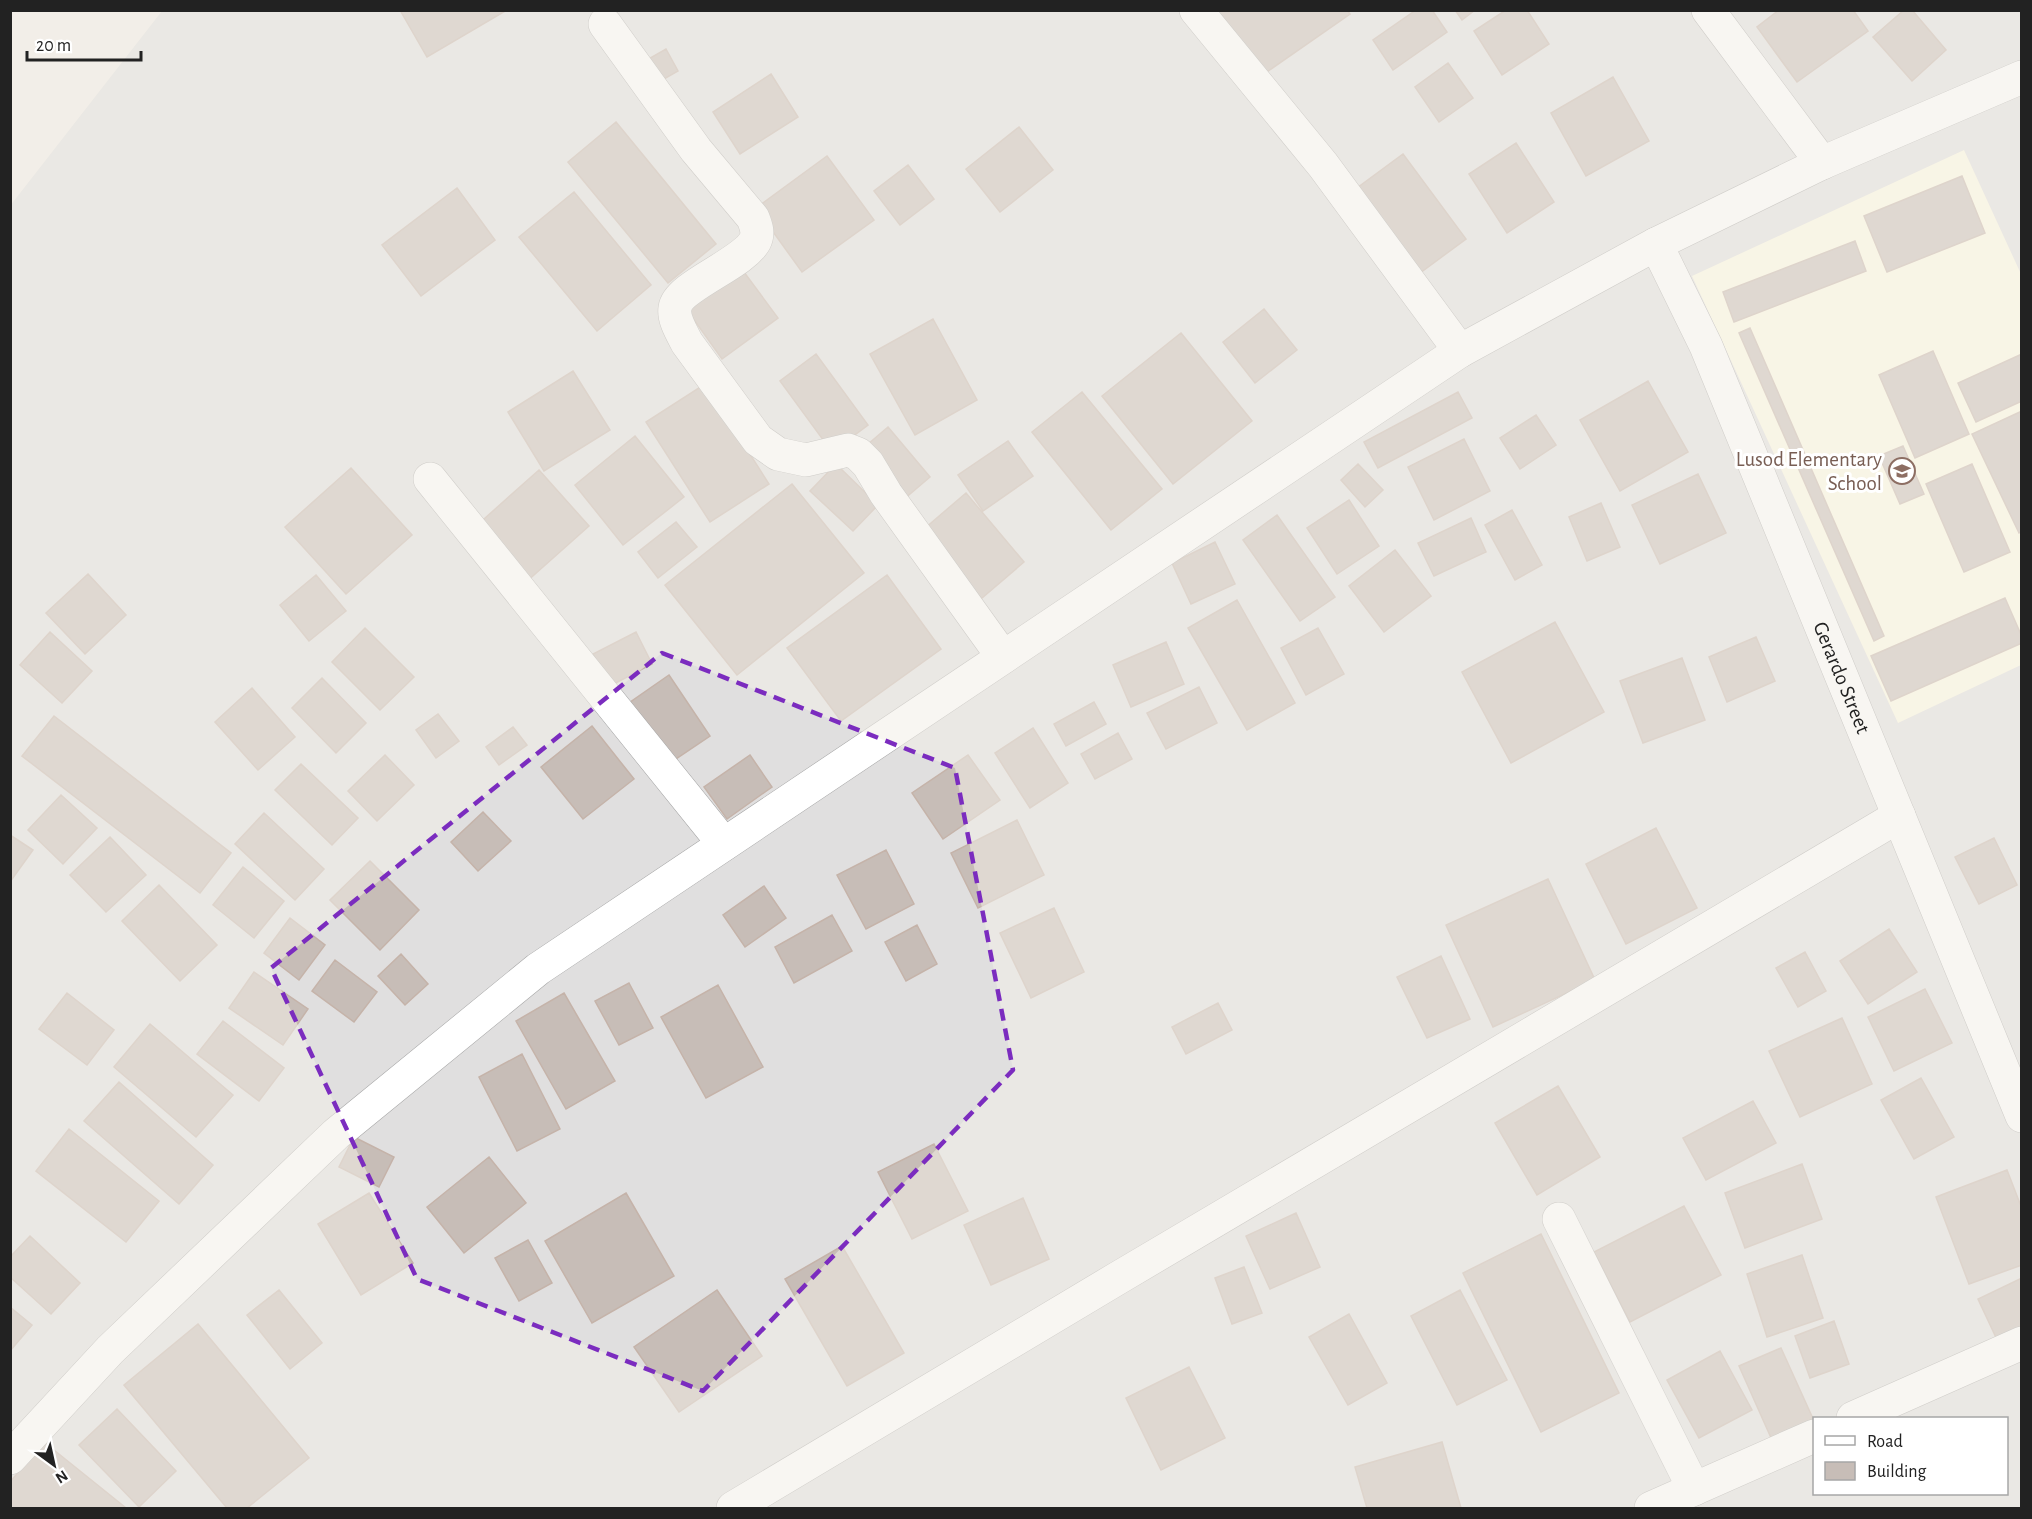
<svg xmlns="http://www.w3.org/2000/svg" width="2032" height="1519" font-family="'Alegreya Sans',sans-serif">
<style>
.residential{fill:#e0dfdf;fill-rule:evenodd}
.education{fill:#fffce4}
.building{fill:#c7bdb7;stroke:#c5b3a9;stroke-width:1.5}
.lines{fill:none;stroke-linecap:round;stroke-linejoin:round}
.minor-casing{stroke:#a6a6a6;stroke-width:34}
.minor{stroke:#fff;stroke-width:33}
.marked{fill:none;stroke:#7b2cbf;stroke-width:4.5;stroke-dasharray:12 8;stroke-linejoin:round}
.labels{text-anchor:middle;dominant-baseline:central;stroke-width:6;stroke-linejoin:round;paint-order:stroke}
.education-label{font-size:21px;fill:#785e54;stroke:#fff;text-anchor:end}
.street-label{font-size:21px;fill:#222;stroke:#fff}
</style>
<rect width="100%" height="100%" fill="#f2eee8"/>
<path class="residential" d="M162,11H2021V1508H11L10,206ZM1814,1418H2006V1494H1814Z"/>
<path class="education" d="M1964,150L2021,274V665L1898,723L1692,276Z"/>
<path class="building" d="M400,10H507L427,57Z
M1216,10H1347L1350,14L1261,76Z
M1416,10H1432L1447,32L1393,70L1373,40Z
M1455,10H1475L1462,20Z
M1506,10H1527L1549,44L1502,75L1474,31Z
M1779,10H1853L1868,31L1797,82L1757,27Z
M1904,10H1912L1946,50L1912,81L1873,37Z
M666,49L678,71L657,83L645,61Z
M1448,63L1473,98L1439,122L1415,87Z
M771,74L798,117L740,154L713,112Z
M1613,77L1649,141L1586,176L1551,113Z
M616,122L716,244L668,283L568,162Z
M1019,127L1053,170L1000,212L966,169Z
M1516,143L1554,202L1507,233L1469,174Z
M1403,154L1466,239L1416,276L1353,191Z
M827,156L874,220L802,272L756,208Z
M908,165L934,199L900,225L874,191Z
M1962,176L1985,233L1887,272L1864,216Z
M457,188L495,240L421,296L382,245Z
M574,192L651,285L597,331L519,237Z
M1855,241L1866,271L1734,322L1723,292Z
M738,264L778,318L722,359L682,303Z
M1264,309L1297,350L1255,383L1223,342Z
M933,319L977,400L915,435L870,354Z
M1750,328L1884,636L1874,641L1739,333Z
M1181,333L1252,421L1173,484L1102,396Z
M1933,351L1969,434L1915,458L1879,375Z
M816,354L868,425L832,452L780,381Z
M2022,354V401L1976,422L1958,383Z
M573,371L610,430L544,471L508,412Z
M1648,381L1688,452L1620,491L1580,420Z
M705,384L769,484L710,522L646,422Z
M1082,392L1162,489L1111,530L1032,432Z
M1458,392L1472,418L1378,468L1364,442Z
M2022,411V531L2019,533L1972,434Z
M1536,415L1556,445L1520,469L1500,438Z
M888,427L930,477L903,500L861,450Z
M635,436L684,497L623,545L575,485Z
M1464,439L1490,491L1434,520L1408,467Z
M1008,441L1033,476L983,511L958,475Z
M1903,446L1924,494L1900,504L1879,456Z
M836,464L878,505L853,531L810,491Z
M1358,464L1383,490L1365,507L1341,480Z
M1972,464L2010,552L1964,572L1926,484Z
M351,468L412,535L346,594L285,527Z
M539,470L589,526L525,583L475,527Z
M1698,474L1726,533L1660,564L1632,505Z
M792,484L864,573L737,675L665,585Z
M966,493L1024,562L975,604L917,535Z
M1349,500L1379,546L1337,574L1307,528Z
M1601,503L1620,547L1587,561L1569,517Z
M1512,510L1542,565L1515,580L1485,525Z
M1277,515L1335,597L1300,621L1243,540Z
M1471,518L1486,552L1434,576L1418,543Z
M676,522L697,547L658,578L638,552Z
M1215,542L1235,584L1191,604L1172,563Z
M1395,550L1431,596L1384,632L1349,586Z
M88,574L126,615L85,654L46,613Z
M316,575L346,611L309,641L280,605Z
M887,575L941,649L841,721L787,648Z
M2005,598L2022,637V643L1891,701L1871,656Z
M1237,600L1295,703L1247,730L1188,628Z
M1555,622L1604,712L1511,763L1462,672Z
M365,628L414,677L380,710L332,662Z
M1318,628L1344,674L1306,695L1281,648Z
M50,632L92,671L62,703L20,665Z
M636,632L652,664L610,686L593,654Z
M1756,637L1775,681L1727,702L1709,657Z
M1166,642L1184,684L1131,707L1113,665Z
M1682,658L1705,720L1643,743L1620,681Z
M669,675L710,736L667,765L626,705Z
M322,678L366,723L336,753L292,708Z
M1199,687L1217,723L1166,749L1147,713Z
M252,688L295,737L258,770L215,722Z
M1094,702L1106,724L1066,746L1054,724Z
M438,714L459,741L436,758L416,730Z
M54,716L231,853L200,893L22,756Z
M592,726L634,779L583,819L541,767Z
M513,727L527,745L499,765L486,747Z
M1033,728L1068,783L1030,808L995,753Z
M1118,733L1132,759L1095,779L1081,754Z
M385,755L414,785L377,821L348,791Z
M750,755L772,787L727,819L704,787Z
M968,755L1000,800L943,839L912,793Z
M301,764L358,818L332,845L275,790Z
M61,795L97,828L63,864L28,830Z
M483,812L511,841L478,871L451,842Z
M264,813L324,869L295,900L235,844Z
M1017,820L1044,875L978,908L951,853Z
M1656,828L1697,908L1626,944L1586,864Z
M10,835L33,850L10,882Z
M110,837L146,875L106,912L70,875Z
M1994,838L2017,885L1979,904L1955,857Z
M886,850L914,904L866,929L837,875Z
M370,861L419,910L380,950L330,900Z
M243,867L284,901L254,938L213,905Z
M1548,879L1595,980L1493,1027L1446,925Z
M159,885L217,945L180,981L122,921Z
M764,886L786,918L745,947L723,915Z
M1054,908L1084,972L1031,998L1000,933Z
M832,915L852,951L794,983L775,947Z
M290,918L325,945L299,980L264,953Z
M917,925L937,964L906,981L885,942Z
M1889,929L1917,972L1868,1004L1840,961Z
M1805,952L1826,991L1798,1007L1776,968Z
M401,954L428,984L405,1005L378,976Z
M1441,956L1470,1019L1427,1038L1397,977Z
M335,960L377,992L354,1022L312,991Z
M254,972L308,1009L283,1045L229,1008Z
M629,983L653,1028L619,1045L595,1001Z
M718,985L763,1067L706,1098L661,1017Z
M1925,989L1952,1043L1894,1071L1868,1017Z
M67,993L114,1030L87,1065L39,1029Z
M564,993L615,1081L566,1109L516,1021Z
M1218,1003L1232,1030L1186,1054L1172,1027Z
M1842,1018L1872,1084L1800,1117L1769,1051Z
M223,1021L284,1068L259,1101L197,1054Z
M150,1024L233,1095L196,1137L114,1067Z
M522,1054L560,1129L517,1151L479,1077Z
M1921,1078L1954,1137L1914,1159L1881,1100Z
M119,1082L213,1165L179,1204L84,1121Z
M1558,1086L1600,1157L1537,1195L1495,1123Z
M1753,1101L1776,1143L1706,1180L1683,1138Z
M69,1129L159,1201L126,1242L36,1171Z
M354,1137L394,1157L379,1187L339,1167Z
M934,1144L968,1211L912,1239L878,1172Z
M489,1157L526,1203L464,1253L427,1207Z
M1802,1164L1822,1219L1745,1248L1725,1193Z
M2007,1170L2022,1209V1265L1969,1284L1936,1197Z
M369,1193L413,1263L361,1295L318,1224Z
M626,1193L674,1276L592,1323L545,1241Z
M1023,1198L1049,1259L991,1285L964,1225Z
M1684,1206L1721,1275L1630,1322L1594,1252Z
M1296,1213L1320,1267L1270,1289L1246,1236Z
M1541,1234L1619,1393L1541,1432L1463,1273Z
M30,1236L80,1283L51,1314L10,1277V1257Z
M528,1240L552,1283L519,1301L495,1258Z
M842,1246L904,1353L847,1386L785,1279Z
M1802,1255L1823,1318L1767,1337L1747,1274Z
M1244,1267L1262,1313L1232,1324L1215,1278Z
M2022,1278V1335L2000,1346L1978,1299Z
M279,1290L322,1343L290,1369L247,1315Z
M717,1290L762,1356L679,1412L634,1347Z
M1460,1290L1507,1380L1457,1405L1411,1316Z
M10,1307L32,1325L10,1351Z
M1349,1314L1387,1383L1348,1405L1309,1337Z
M1834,1321L1849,1364L1810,1378L1795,1336Z
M198,1324L309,1458L247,1508H227L124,1385Z
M1781,1348L1814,1421L1772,1440L1739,1366Z
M1720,1351L1752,1410L1699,1438L1667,1380Z
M1189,1367L1225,1438L1161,1470L1126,1398Z
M117,1409L176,1471L139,1507L79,1445Z
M44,1442L126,1508H10V1482Z
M1442,1442L1461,1508H1367L1355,1467Z"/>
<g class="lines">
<defs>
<g id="minor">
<path d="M1196,10L1323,165L1460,351"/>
<path d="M1708,10L1822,163"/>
<path d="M605,24L696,150L753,218C756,226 759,233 755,241C743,264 678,286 675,308C673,319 682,333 687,343L758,440L778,454L806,460L848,450L858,454L868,464L886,494L1003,657"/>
<path id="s1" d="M1656,244L1706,346L2022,1116"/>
<path d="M430,479L724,844"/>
<path d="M1559,1219L1694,1489"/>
<path d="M1853,1418L2022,1343"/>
<path d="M10,1458L110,1350L336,1134L538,969L1460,351L1656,244L1822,163L2022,77"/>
<path d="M733,1508L1118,1278L1899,816"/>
<path d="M1651,1508L1814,1436"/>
</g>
</defs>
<use href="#minor" class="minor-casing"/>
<use href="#minor" class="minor"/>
</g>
<path d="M0 0H2032V1519H0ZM662,653L955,768L1013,1070L703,1391L417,1279L271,968Z" fill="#f2eee8" fill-opacity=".55" fill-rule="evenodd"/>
<path class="marked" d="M662,653L955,768L1013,1070L703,1391L417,1279L271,968Z"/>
<defs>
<symbol id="school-ring" viewBox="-11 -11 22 22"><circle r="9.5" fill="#fff" stroke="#8d6e63" stroke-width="1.5"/><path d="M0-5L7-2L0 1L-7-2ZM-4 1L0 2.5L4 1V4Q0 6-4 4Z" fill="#8d6e63"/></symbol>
</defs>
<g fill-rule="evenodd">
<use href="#school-ring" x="1887" y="456" width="30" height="30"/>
</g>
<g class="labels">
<g class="education-label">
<text x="1882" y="459">Lusod Elementary<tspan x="1882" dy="24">School</tspan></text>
</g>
<g class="street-label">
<text stroke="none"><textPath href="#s1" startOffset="472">Gerardo Street</textPath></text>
</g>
</g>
<rect width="2032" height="1519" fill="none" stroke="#222222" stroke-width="24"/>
<rect x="1813" y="1417" width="195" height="78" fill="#ffffff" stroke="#a7a7a7" stroke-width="1.5"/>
<rect x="1825" y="1436" width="30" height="9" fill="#ffffff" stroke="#a7a7a7" stroke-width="1.5"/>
<text x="1867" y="1447" font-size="18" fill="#222222">Road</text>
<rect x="1825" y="1462" width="30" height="18" fill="#c7bdb7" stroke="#a7a7a7" stroke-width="1.5"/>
<text x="1867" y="1477" font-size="18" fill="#222222">Building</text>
<g transform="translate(54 1465) rotate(147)" stroke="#ffffff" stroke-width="4.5" paint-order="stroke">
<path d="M0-4.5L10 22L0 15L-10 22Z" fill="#222222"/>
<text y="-9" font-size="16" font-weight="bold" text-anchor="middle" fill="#222222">N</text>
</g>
<path d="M27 51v9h114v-9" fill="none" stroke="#222222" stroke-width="3"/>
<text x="36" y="51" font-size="18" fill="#222222" stroke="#ffffff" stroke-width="4.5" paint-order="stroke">20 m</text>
</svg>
